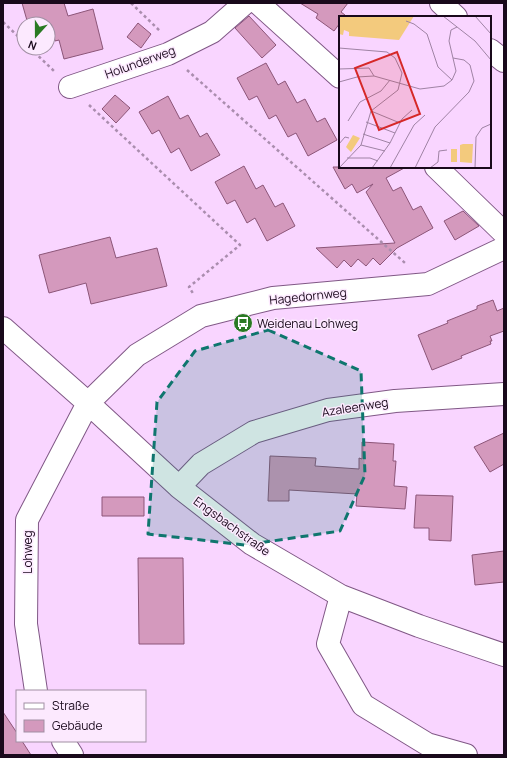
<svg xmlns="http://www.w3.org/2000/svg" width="507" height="758" font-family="Manrope,sans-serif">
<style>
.building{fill:#d499bd;stroke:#8c5578}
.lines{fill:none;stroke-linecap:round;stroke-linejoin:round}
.minor-casing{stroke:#805886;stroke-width:24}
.path{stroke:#aa8dae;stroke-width:2.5;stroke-dasharray:3 3;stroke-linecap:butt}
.minor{stroke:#fff;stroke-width:22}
.marked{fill:#0f766e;fill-opacity:0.2;stroke:#0f766e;stroke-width:3;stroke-dasharray:8 5;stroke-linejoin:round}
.labels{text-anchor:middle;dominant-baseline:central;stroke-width:3;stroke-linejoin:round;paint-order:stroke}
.street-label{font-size:12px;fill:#19091b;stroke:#fce9fe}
.poi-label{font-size:12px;fill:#19091b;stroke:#fce9fe;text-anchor:start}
.inset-road{fill:none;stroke:#9f83a4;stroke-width:1}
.view{fill:#d62828;fill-opacity:0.15;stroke:#d62828;stroke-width:2}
.inset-edge{fill:none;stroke:#19091b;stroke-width:2}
</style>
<rect width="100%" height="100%" fill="#f9d5ff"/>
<path class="building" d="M22,3H64L68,16L93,9L103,49L64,59L59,40L55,41L51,24H28Z
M300,3H348L341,12L345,15L344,17H340V23L334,31L316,18L318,14Z
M249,16L276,45L262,58L235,28Z
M138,23L151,34L141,48L127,37Z
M266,63L278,85L285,81L297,103L305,99L317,122L325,118L337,140L308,156L296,133L288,137L276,115L269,119L257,96L249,100L237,78Z
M115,95L130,108L116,123L102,109Z
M168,96L180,119L188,115L200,137L207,133L220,155L191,171L179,148L171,153L159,130L152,134L139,112Z
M244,166L256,189L263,185L275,207L283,203L295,226L267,241L255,218L247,223L235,200L227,204L215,182Z
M333,167H406L386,178L393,191L401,187L413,210L421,206L433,228L397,248L380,265L373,258L366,266L358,259L351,267L344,260L337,268L316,248L395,243L366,192L373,184L357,193L352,184L345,189Z
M463,211L479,226L455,240L444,221Z
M110,237L116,258L157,248L167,286L91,304L86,283L49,293L39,255Z
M493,300L497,311L504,308V331L490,336L492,341H490L491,344L461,356L462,358L432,370L418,335L448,323L447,321L477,309V306Z
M504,433V464L490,472L474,447Z
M362,442L394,444L393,461H396L394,486L407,487L405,509L356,506L357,494L289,490V501H268L270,456L316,458L315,466L359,469V458L362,459Z
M416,495L453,496L451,541L429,540V528H414Z
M102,497H144V516H102Z
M504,551V582L475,585L472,555Z
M138,558H183L184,644H139Z
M3,712L17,733V741H22L31,755H3Z"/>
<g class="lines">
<defs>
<path id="minor" d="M258,3L340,77
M441,3L456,17
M490,50L504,61
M70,87L168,54L212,32L245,3
M436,167L504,233
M3,328L88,403L179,487L252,544L341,596L419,626L504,655
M179,487L201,464L254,432L328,410L395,401L504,394
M341,596L328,644L363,705L427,744L466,755
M36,691L26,624L27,520L88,403L137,355L201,316L273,298L428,284L504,248
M63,741L72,755"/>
</defs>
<use href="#minor" class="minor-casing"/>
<path class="path" d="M131,3L161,32
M3,22L24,42
M30,48L54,71
M187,70L405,263
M89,105L240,245L189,287L194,295"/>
<use href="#minor" class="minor"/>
</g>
<path class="marked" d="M268,330L361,371L365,475L340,531L245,545L148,534L157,402L195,351Z"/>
<defs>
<symbol id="bus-disc" viewBox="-11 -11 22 22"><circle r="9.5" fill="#2a7a23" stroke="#fce9fe"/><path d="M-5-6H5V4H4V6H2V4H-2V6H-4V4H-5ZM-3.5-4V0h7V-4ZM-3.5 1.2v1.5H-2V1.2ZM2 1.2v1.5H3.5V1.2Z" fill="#fff"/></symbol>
</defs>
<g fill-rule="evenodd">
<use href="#bus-disc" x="232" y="312" width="22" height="22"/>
</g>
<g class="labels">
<g class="street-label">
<text transform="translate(140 62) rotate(-20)">Holunderweg</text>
<text transform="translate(308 296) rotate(-6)">Hagedornweg</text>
<text transform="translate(355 407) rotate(-9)">Azaleenweg</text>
<text transform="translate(232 526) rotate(36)">Engsbachstraße</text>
<text transform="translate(27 552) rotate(-90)">Lohweg</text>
</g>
<g class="poi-label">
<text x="257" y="323">Weidenau Lohweg</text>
</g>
</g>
<g transform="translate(339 16)">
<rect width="152" height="152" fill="#f9d5ff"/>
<path d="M0,0H75L60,24L10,20V16L5,14L4,19L0,18ZM14,119L21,122L12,136L7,131ZM124,128H134L133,147L121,146V129ZM112,133H118V146H112Z" fill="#f3ca7d"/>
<path class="inset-road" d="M104,0L136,25L152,44M136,0L152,18M67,5L75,8L88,18L99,51L113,64M0,32L48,36L56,42L63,57L59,74L32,95L22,129L0,152M0,53L30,52L35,60M0,66L18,61L35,60L81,73L105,70L113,64L117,55L110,25L112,14L118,11M32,95L61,107M9,105L21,86L42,75L51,64M27,106L56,117M24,118L51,127M0,128L6,121L10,122M22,129L46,135M8,142H31L39,145M33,152L51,127L63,103L73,94M51,152L75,109L86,99M76,152L96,111L130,76L135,65L131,49L125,44L114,42M91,152L99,146L100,135L108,134M136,152L137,121L143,112L152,108"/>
<path class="view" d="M58,36L81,98L40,114L16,52Z"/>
<rect width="152" height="152" class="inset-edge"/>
</g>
<rect width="507" height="758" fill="none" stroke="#19091b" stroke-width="8"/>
<rect x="16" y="690" width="130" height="52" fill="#fce9fe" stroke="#a18fa3"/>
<rect x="24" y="703" width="20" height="6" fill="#ffffff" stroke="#a18fa3"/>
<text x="52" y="710" font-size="12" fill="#19091b">Straße</text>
<rect x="24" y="720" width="20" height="12" fill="#d499bd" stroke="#a18fa3"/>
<text x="52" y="730" font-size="12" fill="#19091b">Gebäude</text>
<g transform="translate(36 36) rotate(201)"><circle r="19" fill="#fce9fe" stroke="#a18fa3"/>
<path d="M0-3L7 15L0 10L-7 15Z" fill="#2a7a23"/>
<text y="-6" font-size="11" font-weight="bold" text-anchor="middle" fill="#19091b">N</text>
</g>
</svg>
